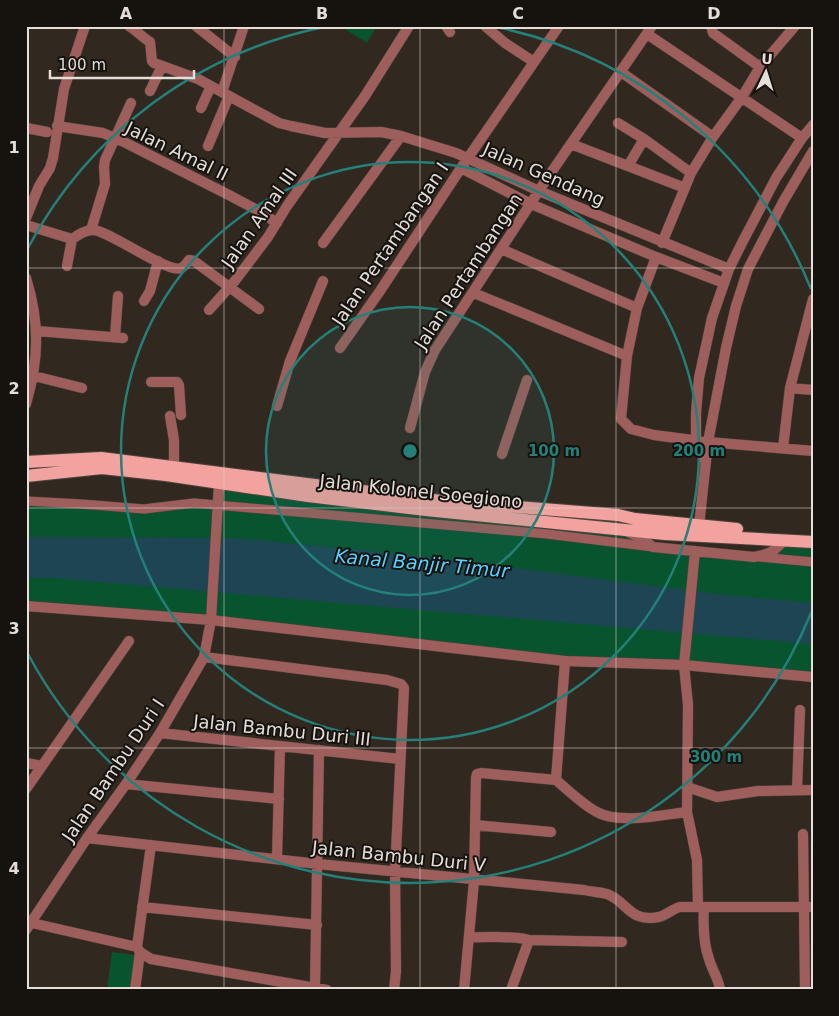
<svg xmlns="http://www.w3.org/2000/svg" width="839" height="1016" font-family="'DejaVu Sans',sans-serif">
<style>
.green{fill:#08542f}
.water{fill:#1e4554}
.lines{fill:none;stroke-linecap:round;stroke-linejoin:round}
.pedestrian-casing{stroke:#4e453d;stroke-width:10}
.minor-casing{stroke:#4e453d;stroke-width:11}
.tertiary-casing{stroke:#4e453d;stroke-width:11}
.primary-casing{stroke:#4e453d;stroke-width:14}
.pedestrian{stroke:#9e5e5c;stroke-width:9}
.minor{stroke:#9e5e5c;stroke-width:10}
.tertiary{stroke:#9e5e5c;stroke-width:10}
.primary{stroke:#f2a29f;stroke-width:12}
.grid{fill:none;stroke:#e4ddd8;stroke-width:1;stroke-opacity:0.55}
.ring{fill:none;stroke:#248079;stroke-width:2.5}
.labels{text-anchor:middle;dominant-baseline:central;stroke-width:4;stroke-linejoin:round;paint-order:stroke}
.street-label{font-size:18px;fill:#e4ddd8;stroke:#16120e}
.water-label{font-size:19px;font-style:italic;fill:#56d1ff;stroke:#16120e}
.centre{fill:#248079;stroke:#16120e;stroke-width:2.5}
.ring-label{font-size:15px;text-anchor:middle;font-weight:bold;fill:#248079;stroke:#16120e;stroke-width:4;stroke-linejoin:round;paint-order:stroke}
.neatline{fill:none;stroke:#e4ddd8;stroke-width:2}
.grid-label{font-size:16px;text-anchor:middle;font-weight:bold;fill:#e4ddd8}
</style>
<rect width="100%" height="100%" fill="#312820"/>
<path class="green" d="M340,26H377L367,43Z
M219,483L625,530L653,547L754,557L784,540L813,542V677L565,661L26,606V501L144,509L217,505Z
M112,952L143,956L139,990H107Z"/>
<path class="water" d="M26,537L236,538L421,556L725,595L813,603V644L54,578H26Z"/>
<g class="lines">
<defs>
<path id="pedestrian" d="M26,501L81,504L144,509L194,503L547,534L653,547
M760,557L813,562"/>
<path id="minor" d="M129,26C137,31 142,37 150,42L152,61L154,63L198,79L251,108L279,123L291,126L325,133L381,132L401,136L456,153L539,191L729,269
M196,26L235,57
M446,26L450,32
M485,26L505,43L534,62
M711,26L713,33L760,67
M647,34L802,138
M621,72L713,137
M150,91L162,66
M222,92L244,26
M201,108L211,86
M618,123L644,139L691,173
M57,126L103,133L126,143L227,194L259,211L277,223
M26,128L47,132
M571,144L685,188
M208,146L229,96
M628,166L644,139
M461,168L531,204L656,257L724,283
M26,218L39,186L50,168L53,158L64,89L85,26
M26,225L72,239C78,235 85,230 93,230C108,230 168,274 181,268C184,267 187,263 189,260L194,261L259,309
M91,230L105,184L104,167L105,160L131,103
M323,243L401,136
M662,243L691,173L713,137L742,97L760,67L795,26
M501,249L637,308
M656,257L637,308L627,356L621,419L631,429L654,435L708,442L813,451
M67,266L72,239
M26,278C40,323 39,359 26,404
M474,293L627,356
M144,301L150,291L158,261
M209,310L234,282L268,237L287,206L365,96L409,26
M37,331L123,338
M115,337L118,296
M340,348L380,291L461,168L559,26
M34,376L82,388
M151,382H177L179,385L181,415
M790,388L813,390
M277,406L290,361L323,281
M170,416L174,440V467
M410,428L425,372L435,350L546,180L652,26
M783,448L790,388L813,299
M502,454L527,380
M705,461L696,440V413L699,378L712,318L729,269L743,241L776,178L802,138L813,125
M699,526L708,442L726,348L736,306L748,269L783,202L813,151
M628,532L641,538L653,547L754,557C770,554 774,552 784,540
M695,551L684,665L688,705L687,812L697,860L698,906
M26,606L211,620L204,657L160,733L126,784L87,838L26,930
M204,657L387,680L401,684L404,688L395,872L396,971L394,990
M160,733L400,759
M26,763L42,766
M556,780C568,790 581,803 595,811C617,825 662,815 687,812
M556,780L565,661
M126,784L279,799
M687,787L717,797L758,791L813,790
M26,789L129,641
M797,790L800,710
M475,825L551,832
M803,834L805,987
M87,838L318,864L584,890C592,892 600,892 607,894C627,901 629,923 659,917C667,915 672,909 680,907H813
M277,859L280,746
M142,907L317,925
M704,907C703,924 703,942 709,959C712,970 719,979 720,990
M32,923L137,947L140,952L151,959L327,990
M470,937C488,938 512,935 529,940L622,942
M137,947L151,845
M315,988L319,750
M135,990L140,952
M464,990L474,881L476,778L477,774L481,773L556,780
M511,990L529,940"/>
<path id="tertiary" d="M219,483L211,620L565,661L684,665L813,677"/>
<path id="primary" d="M26,462L101,458L441,501L618,515L635,519L737,529
M26,476L102,468L166,475L308,496L426,510L665,534L813,542"/>
</defs>
<use href="#pedestrian" class="pedestrian-casing"/>
<use href="#minor" class="minor-casing"/>
<use href="#tertiary" class="tertiary-casing"/>
<use href="#primary" class="primary-casing"/>
<use href="#pedestrian" class="pedestrian"/>
<use href="#minor" class="minor"/>
<use href="#tertiary" class="tertiary"/>
<use href="#primary" class="primary"/>
</g>
<path class="grid" d="M224,26V990M420,26V990M616,26V990M26,268H813M26,508H813M26,748H813"/>
<circle cx="410" cy="451" r="144" fill="#248079" fill-opacity=".12"/>
<g class="ring">
<circle cx="410" cy="451" r="144"/>
<circle cx="410" cy="451" r="289"/>
<path d="M811 613A433 433 0 0 1 28 654M28 248A433 433 0 0 1 324 27M496 27A433 433 0 0 1 811 289"/>
</g>
<g class="labels">
<g class="street-label">
<text transform="translate(177 151) rotate(26)">Jalan Amal II</text>
<text transform="translate(544 174) rotate(24)">Jalan Gendang</text>
<text transform="translate(259 218) rotate(-55)">Jalan Amal III</text>
<text transform="translate(390 244) rotate(-56)">Jalan Pertambangan I</text>
<text transform="translate(468 271) rotate(-57)">Jalan Pertambangan</text>
<text transform="translate(421 491) rotate(6)">Jalan Kolonel Soegiono</text>
<text transform="translate(282 730) rotate(6)">Jalan Bambu Duri III</text>
<text transform="translate(113 770) rotate(-56)">Jalan Bambu Duri I</text>
<text transform="translate(399 856) rotate(6)">Jalan Bambu Duri V</text>
</g>
<g class="water-label">
<text transform="translate(422 563) rotate(5)">Kanal Banjir Timur</text>
</g>
</g>
<circle cx="410" cy="451" r="8" class="centre"/>
<g class="ring-label">
<text x="554" y="456">100 m</text>
<text x="699" y="456">200 m</text>
<text x="716" y="762">300 m</text>
</g>
<rect width="839" height="1016" fill="none" stroke="#16120e" stroke-width="55"/>
<g transform="translate(766 72) rotate(4)" stroke="#16120e" stroke-width="4" paint-order="stroke">
<path d="M0-4L9 19L0 12L-9 19Z" fill="#e4ddd8"/>
<text y="-8" font-size="14" font-weight="bold" text-anchor="middle" fill="#e4ddd8">U</text>
</g>
<path d="M50 70v8h144v-8" fill="none" stroke="#e4ddd8" stroke-width="2.5"/>
<text x="58" y="70" font-size="15" fill="#e4ddd8" stroke="#16120e" stroke-width="4" paint-order="stroke">100 m</text>
<rect x="28" y="28" width="784" height="960" class="neatline"/>
<g class="grid-label">
<text x="126" y="19">A</text>
<text x="322" y="19">B</text>
<text x="518" y="19">C</text>
<text x="714" y="19">D</text>
<text x="14" y="153">1</text>
<text x="14" y="394">2</text>
<text x="14" y="634">3</text>
<text x="14" y="874">4</text>
</g>
</svg>
